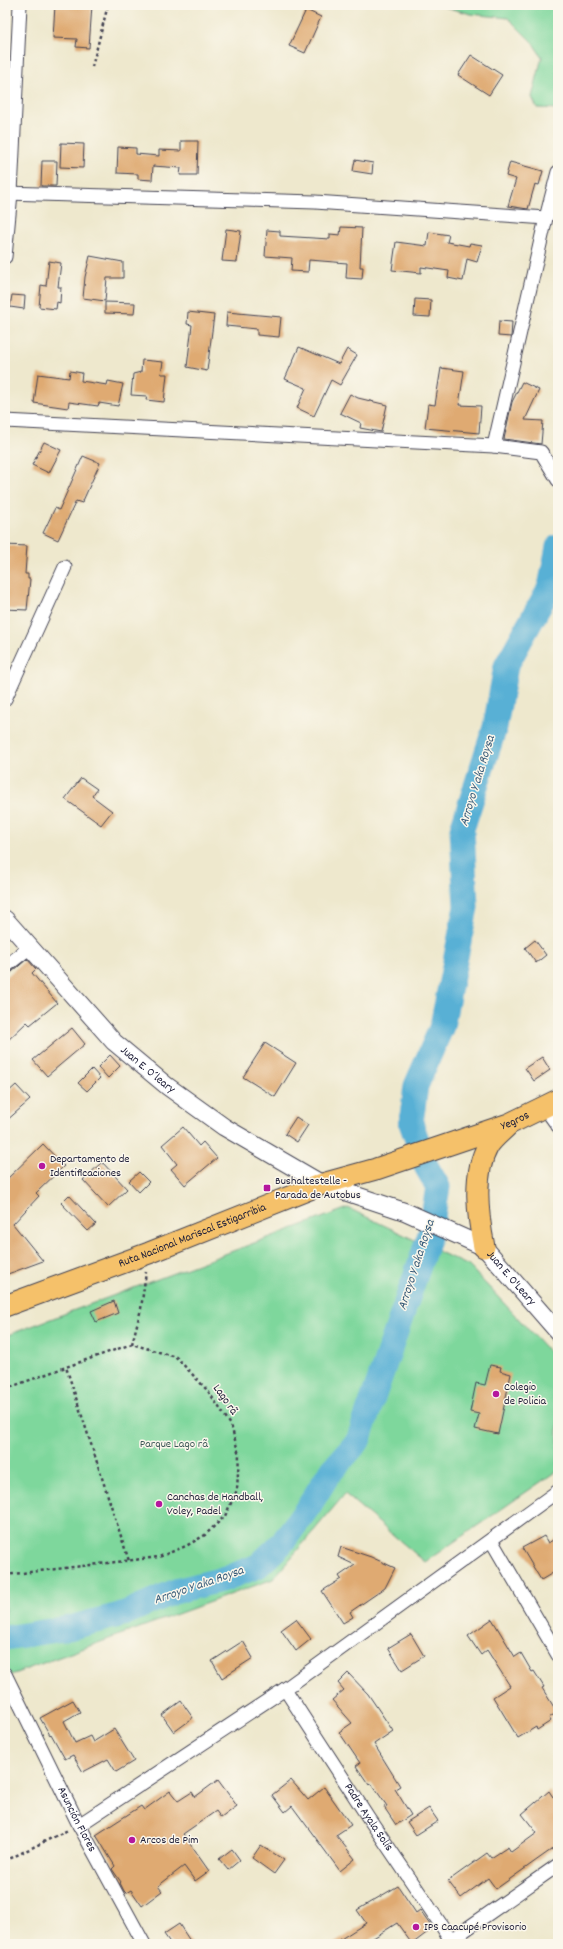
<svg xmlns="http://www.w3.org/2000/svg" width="563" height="1949" font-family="Dekko,sans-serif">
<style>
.green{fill:#7ed79c;stroke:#507c6c}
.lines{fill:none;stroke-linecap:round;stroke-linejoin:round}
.river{stroke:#58b0d5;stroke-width:25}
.building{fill:#dfaa72}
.minor-casing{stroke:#414051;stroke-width:15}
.tertiary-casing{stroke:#414051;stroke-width:19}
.primary-casing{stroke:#414051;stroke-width:23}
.path{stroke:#414051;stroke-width:2.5;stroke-dasharray:3 3;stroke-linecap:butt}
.minor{stroke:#fff;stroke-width:13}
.tertiary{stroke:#fff;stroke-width:17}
.primary{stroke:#f5c16b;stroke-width:21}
.poi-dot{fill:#b5179e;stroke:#fbf7ec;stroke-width:1.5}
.labels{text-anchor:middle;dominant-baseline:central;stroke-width:3;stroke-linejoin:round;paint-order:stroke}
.street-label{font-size:12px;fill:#22223b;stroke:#fbf7ec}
.poi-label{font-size:12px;fill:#22223b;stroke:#fbf7ec;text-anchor:start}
.park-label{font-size:12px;fill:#3e5858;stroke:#fbf7ec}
.water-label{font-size:13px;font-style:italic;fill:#385b79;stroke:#fbf7ec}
</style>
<rect width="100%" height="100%" fill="#fbf7ec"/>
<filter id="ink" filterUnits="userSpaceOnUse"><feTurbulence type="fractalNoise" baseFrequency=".025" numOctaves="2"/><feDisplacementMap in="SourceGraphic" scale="8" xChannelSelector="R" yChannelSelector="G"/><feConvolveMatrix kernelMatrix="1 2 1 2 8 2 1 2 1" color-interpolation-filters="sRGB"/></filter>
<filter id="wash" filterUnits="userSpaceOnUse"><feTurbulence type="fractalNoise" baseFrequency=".012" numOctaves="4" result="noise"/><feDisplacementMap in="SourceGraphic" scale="16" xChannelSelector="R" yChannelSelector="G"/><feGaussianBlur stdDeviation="0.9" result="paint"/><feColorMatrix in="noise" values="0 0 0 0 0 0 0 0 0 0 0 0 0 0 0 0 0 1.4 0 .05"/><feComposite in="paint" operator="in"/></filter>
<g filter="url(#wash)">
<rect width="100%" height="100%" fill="#eee8cd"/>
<path class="green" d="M437,5H558V109L537,108L532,97L542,57L532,42L508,18L471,14Z
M348,1208L469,1266L558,1361V1470L425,1562L345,1494L273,1579L5,1677V1336Z"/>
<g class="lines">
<path class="river" d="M5,1638L69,1628L123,1614L176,1591L224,1579L258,1566L282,1543L309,1506L328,1475L358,1441L430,1234L438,1187L426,1166L411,1123L416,1086L442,1026L466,907L462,829L495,727L506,666L550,587L558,547"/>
</g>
<g id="blocks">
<path class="building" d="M55,5H92L89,48L76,47L77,39L53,38Z
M306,10L321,17L305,53L289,46Z
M471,55L502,75L489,95L458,75Z
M181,141H198L197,175H180L181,168L153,166L152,180L138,179V174L117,173L118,147L136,148V154L159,156V150L181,151Z
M61,143L84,144L83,168L60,167Z
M355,160L373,163L372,174L353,171Z
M42,161H57L56,186H41Z
M510,162L543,171L539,185L535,184L528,209L508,206L516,179L506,176Z
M341,227L362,228L360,267H363L362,279L346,278L347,263L309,260L308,272L291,271L292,258L265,256L267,230L280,231V236L330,239V234L340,235Z
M226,229L241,231L237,262L222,261Z
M429,232L449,235L447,242L469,246L470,243L482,245L477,262L467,259L463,281L448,278L449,271L421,267V273L392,270L396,242L427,246Z
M90,256L123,262V278H107L105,301L83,298L85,277Z
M49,261L61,263L58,287H61L60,303L57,302L56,309L39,307L41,285L46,286Z
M12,295L25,296L24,309L10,307Z
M415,299L431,300L430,317L414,316Z
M105,302L135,303L134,314L105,313Z
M188,312L214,315L207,371L187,367L192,325L187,324Z
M227,312L281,317L279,337L257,335V329L226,326Z
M499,321L512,322L511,337L498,336Z
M299,347L339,364L347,349L357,355L340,385L331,380L314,416L297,408L306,388L285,379Z
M142,360L163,362L161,374H167L164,402L146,400L147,396L131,395L133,374L141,372Z
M441,368L464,371L459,405L481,406L479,433L425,428L428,404L435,405Z
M70,371L82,373L81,381L107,385L108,381L123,384L118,406L99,403L98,406L69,402L68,408L34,403L38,374L69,378Z
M522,382L539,390L525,420L543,421L541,444L504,439L512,402Z
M350,394L358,398L387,405L381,432L360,428L361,423L340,413Z
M44,442L61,450L49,473L32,465Z
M83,456L100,463L82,503L76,501L58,540L43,533L55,508L59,510Z
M5,545L27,546L25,574H28V579H30L27,610L5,609Z
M81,778L97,789L92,796L112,811L101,825L65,799Z
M535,940L546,955L536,963L525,948Z
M27,959L36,969L32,973L57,1003L30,1025L27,1022L5,1043V978Z
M72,1028L85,1044L47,1076L33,1060Z
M265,1043L296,1063L275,1097L243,1077Z
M110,1055L120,1066L108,1078L98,1067Z
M542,1057L550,1070L534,1081L525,1068Z
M92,1069L100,1078L87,1091L78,1083Z
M16,1085L30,1100L5,1122V1095Z
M296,1117L308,1125L297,1142L285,1134Z
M183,1127L199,1146L203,1142L217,1158L185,1185L171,1169L177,1164L162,1145Z
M43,1144L64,1166L36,1193L39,1196L13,1224L43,1261L5,1275V1181Z
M102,1162L127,1189L108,1207L83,1180Z
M139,1172L149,1182L139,1192L129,1181Z
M69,1195L96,1224L88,1231L61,1203Z
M114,1301L118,1313L96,1322L91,1311Z
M490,1365L501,1367L500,1371L511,1374L498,1434L475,1429L479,1414L470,1412L476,1383L485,1385Z
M544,1536L548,1543L558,1537V1570L541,1580L522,1548Z
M341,1547L371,1557L395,1568L385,1588L350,1612L353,1617L343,1623L322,1591L341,1579L339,1576L355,1565L338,1557Z
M296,1619L311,1639L296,1651L281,1630Z
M492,1619L515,1657L521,1653L532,1672L534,1671L544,1687L542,1688L557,1712L549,1718L551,1721L537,1730L536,1727L518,1738L493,1697L510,1686L487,1650L481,1655L468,1636Z
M411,1634L424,1656L402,1670L388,1648Z
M243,1641L253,1658L222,1678L212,1661Z
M348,1673L368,1694L393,1731L374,1744L400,1786L395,1789L411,1815L396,1825L384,1807L387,1806L371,1783L369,1785L356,1766L360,1763L339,1732L352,1723L332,1700L344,1690L338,1683Z
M73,1700L80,1712L64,1721L75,1743L90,1736L93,1742L114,1729L134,1761L116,1772L108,1759L83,1772L73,1755L65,1759L51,1734L50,1735L40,1718Z
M181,1701L193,1718L174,1732L162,1715Z
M218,1780L237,1806L221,1818L216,1811L183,1834L209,1871L195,1881L184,1866L158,1886L162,1891L142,1906L131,1890L126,1893L124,1891L120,1883L121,1882L112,1869L115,1866L96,1835L141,1806L144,1810L170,1791L178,1801L192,1792L195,1797Z
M291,1780L308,1800L324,1787L351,1825L336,1835L355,1859L340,1871L292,1806L285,1812L272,1795Z
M549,1791L553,1797L558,1794V1845L496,1889L488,1878L461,1898L448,1881L487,1853L491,1858L508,1847L511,1852L537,1833L522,1814Z
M429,1808L438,1821L416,1835L407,1822Z
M261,1845L284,1860L274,1874L252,1858Z
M232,1849L240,1860L228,1870L219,1859Z
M398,1886L416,1913L420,1910L433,1928L412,1944L397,1923L364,1944H333L366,1923L357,1910Z
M179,1924L192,1944H171L164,1934Z"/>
</g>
</g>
<g filter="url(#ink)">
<use href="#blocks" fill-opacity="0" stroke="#414051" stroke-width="1"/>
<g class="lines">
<defs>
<g id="minor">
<path d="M5,193L315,202L546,218"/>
<path d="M5,257L11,193L20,5"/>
<path d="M5,421L494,446L541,452L558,480"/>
<path d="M494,446L546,218L558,172"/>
<path d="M5,699L65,567"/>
<path d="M5,967L29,948"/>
<path d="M545,1108L558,1126"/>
<path d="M491,1540L558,1655"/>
<path id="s1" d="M5,1674L79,1825L144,1944"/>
<path id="s2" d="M285,1689L368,1817L454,1944"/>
<path d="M79,1825L285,1689L558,1491"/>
<path d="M445,1944L558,1865"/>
</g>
<g id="tertiary">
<path id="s3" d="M5,919L114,1042L167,1086L224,1127L322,1184L406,1212L484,1247L558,1332"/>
</g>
<g id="primary">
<path d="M484,1247C478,1217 472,1174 488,1146C492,1139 501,1132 507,1126"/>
<path id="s4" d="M5,1306L149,1253L322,1184L376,1169L509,1124L558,1100"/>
</g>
</defs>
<use href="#minor" class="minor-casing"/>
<use href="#tertiary" class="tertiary-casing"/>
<use href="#primary" class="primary-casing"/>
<path class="path" d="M92,67L108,5
M132,1344L141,1309L146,1272
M5,1389L66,1367
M5,1575L159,1557L186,1546L205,1535L225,1516L237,1490L239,1455L231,1425L208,1391L176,1357L132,1344L66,1367L129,1561
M5,1861L68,1830"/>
<use href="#minor" class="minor"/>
<use href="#tertiary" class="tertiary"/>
<use href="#primary" class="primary"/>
</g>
</g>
<g class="poi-dot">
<circle cx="42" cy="1166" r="4"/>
<rect x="263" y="1184" width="8" height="8" rx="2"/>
<circle cx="496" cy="1394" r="4"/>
<circle cx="159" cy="1504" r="4"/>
<circle cx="132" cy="1840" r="4"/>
<circle cx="416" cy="1927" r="4"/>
</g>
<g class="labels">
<g class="street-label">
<text stroke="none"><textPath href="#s3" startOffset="208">Juan E. O´leary</textPath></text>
<text stroke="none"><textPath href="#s4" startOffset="543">Yegros</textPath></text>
<text stroke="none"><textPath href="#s4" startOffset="200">Ruta Nacional Mariscal Estigarribia</textPath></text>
<text stroke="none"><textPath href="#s3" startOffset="632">Juan E. O'Leary</textPath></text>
<text transform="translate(225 1400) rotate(55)">Lago rã</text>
<text stroke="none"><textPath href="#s2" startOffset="153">Padre Ayala Solís</textPath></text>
<text stroke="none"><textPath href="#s1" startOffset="162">Asunción Flores</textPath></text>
</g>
<g class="poi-label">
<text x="50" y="1159">Departamento de<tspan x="50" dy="14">Identificaciones</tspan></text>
<text x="275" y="1181">Bushaltestelle -<tspan x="275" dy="14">Parada de Autobus</tspan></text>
<text x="504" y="1387">Colegio<tspan x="504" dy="14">de Policia</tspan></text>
<text x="167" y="1497">Canchas de Handball,<tspan x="167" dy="14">Voley, Padel</tspan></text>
<text x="140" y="1840">Arcos de Pim</text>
<text x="424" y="1927">IPS Caacupé Provisorio</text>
</g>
<g class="park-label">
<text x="174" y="1444">Parque Lago rã</text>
</g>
<g class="water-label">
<text transform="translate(478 781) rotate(-73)">Arroyo Y aka Roysa</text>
<text transform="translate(417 1265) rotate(-72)">Arroyo Y aka Roysa</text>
<text transform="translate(199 1586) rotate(-19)">Arroyo Y aka Roysa</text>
</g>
</g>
<rect width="563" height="1949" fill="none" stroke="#fbf7ec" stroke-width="20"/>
</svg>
